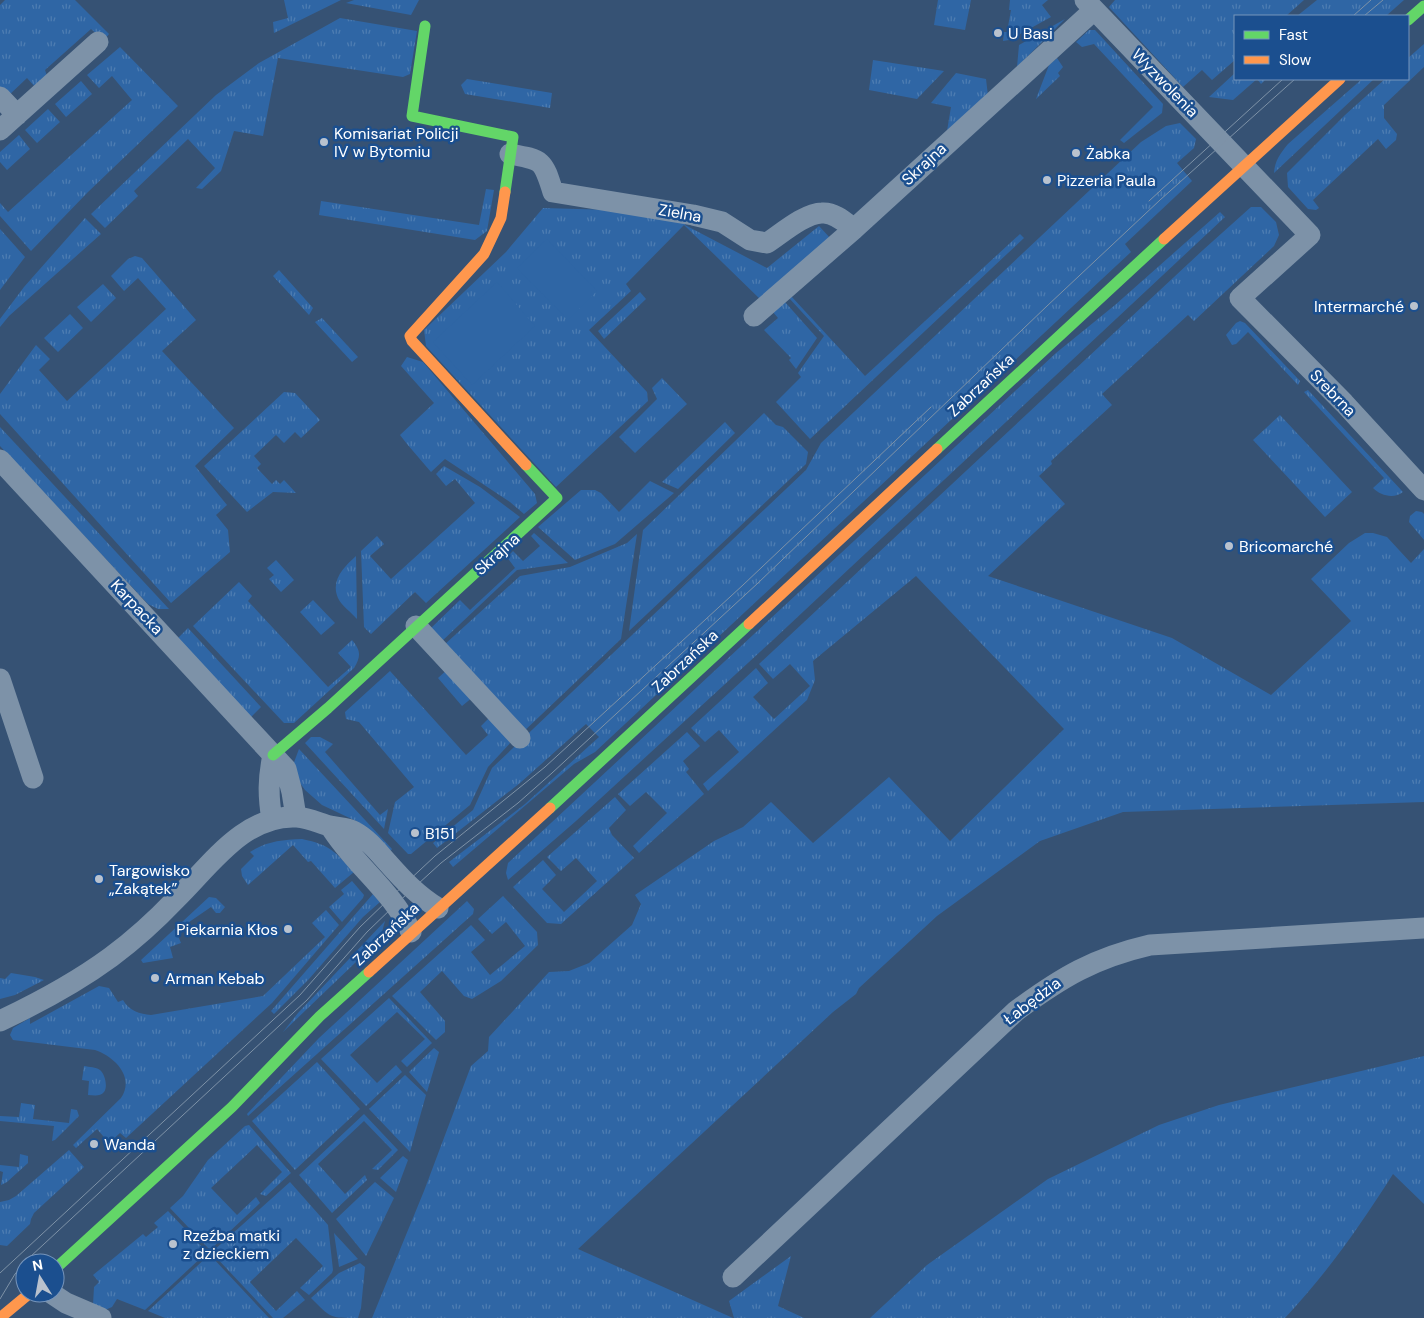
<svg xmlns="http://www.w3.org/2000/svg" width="1424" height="1318" font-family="'DM Sans',sans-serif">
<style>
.grass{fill:url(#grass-tufts)}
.green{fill:#2f66a5}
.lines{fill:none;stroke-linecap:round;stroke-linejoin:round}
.street{stroke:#7d92a8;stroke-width:21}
.fast{stroke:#63d668;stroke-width:11}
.slow{stroke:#ff974d;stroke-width:11}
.tram{stroke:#7e92a7;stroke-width:1}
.poi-dot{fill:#b9c2ce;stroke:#1b4f8f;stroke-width:2}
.labels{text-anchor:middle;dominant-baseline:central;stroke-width:5;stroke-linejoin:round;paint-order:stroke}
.poi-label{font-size:16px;fill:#fff;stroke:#1b4f8f;text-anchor:start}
.street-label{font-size:16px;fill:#fff;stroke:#1b4f8f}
</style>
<defs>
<pattern id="grass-tufts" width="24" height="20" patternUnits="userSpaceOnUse" patternTransform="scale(1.25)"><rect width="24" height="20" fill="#2f66a5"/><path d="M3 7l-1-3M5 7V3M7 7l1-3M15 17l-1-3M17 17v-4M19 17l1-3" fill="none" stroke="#4e7db2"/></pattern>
</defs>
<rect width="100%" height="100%" fill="#365274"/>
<path class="grass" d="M5,0H75L109,34L104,40L91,29L45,70L49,82L35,87L27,78L7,97L0,89V5Z
M284,0H341L274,33L273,22L288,18Z
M354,0H419L411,15L346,3Z
M938,0H971L965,30L934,25Z
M1010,0H1048L1042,5L1051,17L1009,40L1003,41L1004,32H1007L1011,10H1009Z
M1115,0H1304L1286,16H1235V60L1212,80L1202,70L1183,87L1109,7Z
M1317,0H1404L1386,16H1297Z
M340,18L417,31L410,74L403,77L278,58L263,136L234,131L221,171L202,189L196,188L215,168L188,139L134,191L138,196L105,228L91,214L216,95L259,63Z
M1065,19L1017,67L1019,45Z
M1089,30H1095L1163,104L1162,113L1124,143L1120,140L1153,107L1094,44L1082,47L1076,42Z
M1424,44V67L1384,105V118L1397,134L1396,140L1386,149L1378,139L1313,200L1319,208L1316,210L1308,209L1288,187L1287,173L1345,115L1385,79H1408V58Z
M120,47L178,106L88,192L31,251L0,216V203L8,212L132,100L112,76L99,88L87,75Z
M1057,58L1063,67L1058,73L1060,76L1036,99L1049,65Z
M873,60L944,71L917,99L869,90Z
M956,73L986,79L988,96L947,131L951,107L931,103Z
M1235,73V79H1266L1261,84L1257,79L1233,100L1209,97Z
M467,79L552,93L550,108L465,94L461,85Z
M1362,79H1374L1274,173C1275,160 1280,154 1288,144Z
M81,81L92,94L66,117L55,104Z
M48,109L60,122L37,143L25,130Z
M1180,123L1196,139L1194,148L1177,163L1192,181L1125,244L1131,252L595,752L574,764L453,867L449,862L525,804L599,737L586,724L520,783L437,848L433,843L473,810L492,768L806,470L821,443L1141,142L1166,126Z
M19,135L30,149L7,170L0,162V152Z
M486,189L494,190L487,231L475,240L319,215L321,201L479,225Z
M1251,207H1261L1276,222L1279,235L1274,246L1194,321L1188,315L1102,394L1112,405L1051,461L1052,464L1039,476L1065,504L988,576L1172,638L1271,695L1351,621L1311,579L1349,543L1365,533H1373L1387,537L1411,563L1424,549V802L1123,812L1040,841L937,916L859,988L856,994L833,1012L578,1249L733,1318H372L424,1191L471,1066L488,1051L489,1037L549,972L569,971L589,963L632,925L641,904L635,895L714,841L743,827L771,802L813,843L889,777L950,841L1064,729L916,576L813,661L815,680L807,700L708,791L703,784L739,752L719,730L705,742L691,728L756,668L768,683L753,697L774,719L810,686L790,664L773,679L759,664L1203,250Z
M543,208L612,210L684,221L685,225L767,268L819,226L831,239L762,301L684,225L626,284L631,291L589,330L647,392L648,401L556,487L426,346L424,330L506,252Z
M1220,212L1225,217L773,640L576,821L508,880L506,873L508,863L1056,353L1115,305Z
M85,218L101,234L9,316L0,327V319L24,287Z
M0,229L25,257L0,290Z
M1020,234L1024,238L810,439L776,402L801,377L798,373L824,336L789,298L791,296L865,376Z
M135,256L142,258L196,320L162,351L234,428L195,466L227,505L216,515L228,530L230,552L171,603L0,414V394L36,345L50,359L39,370L67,401L166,309L138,278L124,291L111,276L128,259Z
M279,270L313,308L309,315L273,276Z
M103,284L116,298L91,322L77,307Z
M640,292L646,299L604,339L598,331Z
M785,302L817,338L796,369L789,360L791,358L764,330L778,318L773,312Z
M70,314L83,328L58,352L44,338Z
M322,318L358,357L352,362L315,322Z
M1240,321L1245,323L1300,381L1298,385L1248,332L1236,344L1232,345L1226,335L1236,323Z
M407,357L423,362L535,494L537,503L524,514L510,502L445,459L431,472L407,444L400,435L434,403L401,366Z
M662,378L687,404L635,453L619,437L657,399L652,388Z
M1308,390L1403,492C1394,499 1381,496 1373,488L1384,478L1304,392Z
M284,392L295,393L320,420L301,438L295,432L284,443L276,435L254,456L261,464L257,468L272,484L276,480L280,484L284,480L296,493L273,492L247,512L204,466Z
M764,413L776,425L783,427L808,452L806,464L629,631L643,530Z
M1280,415L1352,492L1325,517L1253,440Z
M725,422L735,433L678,489L662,482Z
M0,427L169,609H158L148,604L0,446Z
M444,466L480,487L520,517L426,603L415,592L371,634L364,627L361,551L377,536L384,544L370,556L391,579L475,503L455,479L446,486L436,474Z
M650,481L674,493L615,544L575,560L538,527L581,490H595L601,493L619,512Z
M1416,511L1422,512L1424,514V540L1409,522L1410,516Z
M534,533L568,563L517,570L441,642L430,629L460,600L470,610L515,568L507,557L513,551L523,561L540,546L531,536Z
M637,534L621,639L521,734L444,645L520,576L570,567L627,543Z
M356,556L357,619C352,613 341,605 338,598C330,580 345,566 356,556Z
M276,560L294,580L281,592L269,579L274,575L267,568Z
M239,582L252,596L248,601L328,687L351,667L338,653L352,640C361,651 361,656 354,668L294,723H284L193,626Z
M313,600L335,623L321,635L300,612Z
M188,628L261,707L250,718L177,639Z
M449,668L473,697L462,706L438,678Z
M390,671L466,755L488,735L481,726L490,717L512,741L488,767L470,805L411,854H408L388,833L395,802L414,787L359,722L346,719L345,712Z
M687,732L700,746L683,761L689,769L686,772L704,794L639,853L633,846L667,813L646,792L630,806L618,794Z
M311,737H320L333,744L325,752L380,815L388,809L384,829L305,743Z
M299,749L392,849L389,853L356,821L322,805L305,790L300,783L293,765Z
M615,797L626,810L609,828L612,835L634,858L561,924L547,923L513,887L543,860L556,875L542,889L564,912L597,881L576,858L561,871L547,857Z
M302,839C331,845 335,852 354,872L335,888L311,861L308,862L293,845L248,885L242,876L241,869L254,856L250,852C267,841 282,840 302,839Z
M352,881L364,895L363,898L342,922L329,907L344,894L341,890Z
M373,894L380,902L363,917L309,979L274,1014L271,1011Z
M503,896L537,932L538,945L501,981L472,999L464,996L442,971L420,992L445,1021V1032L436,1040L392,996L471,925L485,940L471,952L490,975L525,946L506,922L492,934L478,919Z
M209,897L216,898L225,907L220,913H216L211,907L176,931L181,943L170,947L173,958L143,963L141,960Z
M467,901L474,909L473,914L248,1116L247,1114L319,1038Z
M326,910L339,925L272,1003L260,1014L126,1138L120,1133L109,1143L97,1129L76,1148L73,1145L121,1098C135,1077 115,1057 95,1050L13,1040L10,1035L13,1028L30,1018V1024L99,986L109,988L118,1002L123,1000C129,1011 140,1014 151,1015L263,996L325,937L312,923Z
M385,921L380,939L283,1032L298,1013Z
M11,973L35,977L44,980L15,995L0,999V978L5,979Z
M389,998L432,1043L407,1067L401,1061L425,1039L397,1012L350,1055L377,1083L396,1065L402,1072L366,1106L321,1059Z
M434,1048L439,1052L427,1092L409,1072Z
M1424,1056V1204L1393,1174C1360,1226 1328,1272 1285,1318H870L927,1265L1048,1179L1159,1125L1219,1105Z
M317,1062L360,1109L295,1170L252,1121Z
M84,1066C89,1067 96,1067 100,1070C105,1074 108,1087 104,1092C100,1097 93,1095 88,1095L89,1081L82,1080Z
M405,1075L426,1095L410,1152L369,1109Z
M21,1103L35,1105L33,1119L69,1123L71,1109L77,1110L79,1116L55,1140L52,1141L54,1126L0,1121V1116L19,1117Z
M364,1114L398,1150L378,1170L372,1169L392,1150L364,1121L318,1164L345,1194L365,1175L367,1180L332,1213L299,1175Z
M249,1125L291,1173L266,1196L260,1194L282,1172L257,1145L211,1188L237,1215L256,1197L260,1203L211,1249L208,1248L170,1208L183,1196L208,1160L245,1126Z
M69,1150L84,1167L34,1213L31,1219L30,1224L7,1246L0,1245V1202L9,1200L16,1196Z
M20,1154L28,1156V1163L7,1182L1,1185L3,1172L0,1171V1165L19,1167Z
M403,1156L408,1160L396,1192L380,1178Z
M290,1182L328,1225L333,1270L332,1273L309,1295L300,1288L323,1266L296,1238L250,1282L276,1311L297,1291L305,1300L283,1318H273L213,1254V1251Z
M375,1182L394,1198L366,1256L336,1219Z
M168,1211L206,1251L205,1254L145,1310L117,1299L112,1307L105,1310L93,1305L94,1287L99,1282L93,1275L143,1234L146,1237L158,1227L154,1223Z
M334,1233L358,1259L339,1267Z
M208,1256H211L269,1318H165L148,1311Z
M791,1256L778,1306L804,1318H734L729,1301Z
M360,1263L365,1267L361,1308L358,1318C329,1318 331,1318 311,1298L339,1273Z"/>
<path class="green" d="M547,239L597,291L568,320L517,268Z
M497,282L535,326L472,385L433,342Z"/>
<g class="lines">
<path class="street" d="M1085,0L1310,235L1240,298L1344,403L1424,490
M0,97L17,115
M0,130L98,42
M510,154C543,160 543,160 553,192L693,215L722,222L750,240L767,243C781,234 805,213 822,213C834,212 845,222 854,229
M754,316L854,229L1094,10
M0,460L286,769L292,792L296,817
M416,626L520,738
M0,679L33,778
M272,820C268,796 268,779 273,755
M330,826C353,864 393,891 411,932
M0,1021C38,1003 77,982 111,957C134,940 156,920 176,899C210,866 244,814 297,817C309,818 319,823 330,826C339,828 347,827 355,832C368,839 378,852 388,863C403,880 418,896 438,908
M733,1277L1016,1011C1062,977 1094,958 1150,945L1424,928
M51,1293L66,1303L101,1318"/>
<path class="fast" d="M1408,20L1424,6
M425,26L412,116L513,137L505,192
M937,449L1164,239
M273,755L328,708L557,498L526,465
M550,808L749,624
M55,1269L232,1107L320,1016L369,972"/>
<path class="slow" d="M505,192L501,218L484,254L410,336L412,341L526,465
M1164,239L1340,79
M749,624L937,449
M369,972L550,808
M0,1318L30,1293"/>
<path class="tram" d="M1353,16L1371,0
M1364,16L1383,0
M1149,201L1283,79
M0,1273L300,995L360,927L390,898L435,856L545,767L743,585L931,407
M0,1299L15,1274L30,1257L307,1000L367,932L395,905L441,863L518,803L552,773L758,583L1047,306L1160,200L1295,79"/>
</g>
<g class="poi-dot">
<circle cx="998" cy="33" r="5"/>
<circle cx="324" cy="142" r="5"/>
<circle cx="1076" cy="153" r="5"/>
<circle cx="1047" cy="180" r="5"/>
<circle cx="1414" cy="306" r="5"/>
<circle cx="1229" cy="546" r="5"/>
<circle cx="415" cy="833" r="5"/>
<circle cx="99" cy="879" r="5"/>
<circle cx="288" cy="929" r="5"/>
<circle cx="155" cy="978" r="5"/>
<circle cx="94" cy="1144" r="5"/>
<circle cx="173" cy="1244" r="5"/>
</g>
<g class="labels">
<g class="poi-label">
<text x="1008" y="33">U Basi</text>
<text x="334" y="133">Komisariat Policji<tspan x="334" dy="18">IV w Bytomiu</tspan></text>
<text x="1086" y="153">Żabka</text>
<text x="1057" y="180">Pizzeria Paula</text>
<text x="1404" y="306" text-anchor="end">Intermarché</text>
<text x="1239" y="546">Bricomarché</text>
<text x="425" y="833">B151</text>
<text x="109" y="870">Targowisko<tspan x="109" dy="18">„Zakątek”</tspan></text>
<text x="278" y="929" text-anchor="end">Piekarnia Kłos</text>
<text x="165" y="978">Arman Kebab</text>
<text x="104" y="1144">Wanda</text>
<text x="183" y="1235">Rzeźba matki<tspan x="183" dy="18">z dzieckiem</tspan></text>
</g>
<g class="street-label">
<text transform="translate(1165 83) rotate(46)">Wyzwolenia</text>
<text transform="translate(924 164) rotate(-43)">Skrajna</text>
<text transform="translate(680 213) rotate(10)">Zielna</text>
<text transform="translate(981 385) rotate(-43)">Zabrzańska</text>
<text transform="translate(1333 393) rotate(46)">Srebrna</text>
<text transform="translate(497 554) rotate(-42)">Skrajna</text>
<text transform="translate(137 607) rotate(47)">Karpacka</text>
<text transform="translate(685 661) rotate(-43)">Zabrzańska</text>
<text transform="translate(386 934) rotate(-43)">Zabrzańska</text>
<text transform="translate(1032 1001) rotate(-37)">Łabędzia</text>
</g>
</g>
<rect x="1234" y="15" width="175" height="65" fill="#1b4f8f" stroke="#7695bc"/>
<rect x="1244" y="31" width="25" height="8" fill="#63d668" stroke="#7695bc"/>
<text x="1279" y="40" font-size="15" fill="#ffffff">Fast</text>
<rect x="1244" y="56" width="25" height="8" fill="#ff974d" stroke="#7695bc"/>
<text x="1279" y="65" font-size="15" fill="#ffffff">Slow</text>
<g transform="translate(40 1278) rotate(349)"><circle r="24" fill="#1b4f8f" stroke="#7695bc"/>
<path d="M0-4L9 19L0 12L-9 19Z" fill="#b9c2ce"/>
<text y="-8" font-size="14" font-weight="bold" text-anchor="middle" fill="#ffffff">N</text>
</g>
</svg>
